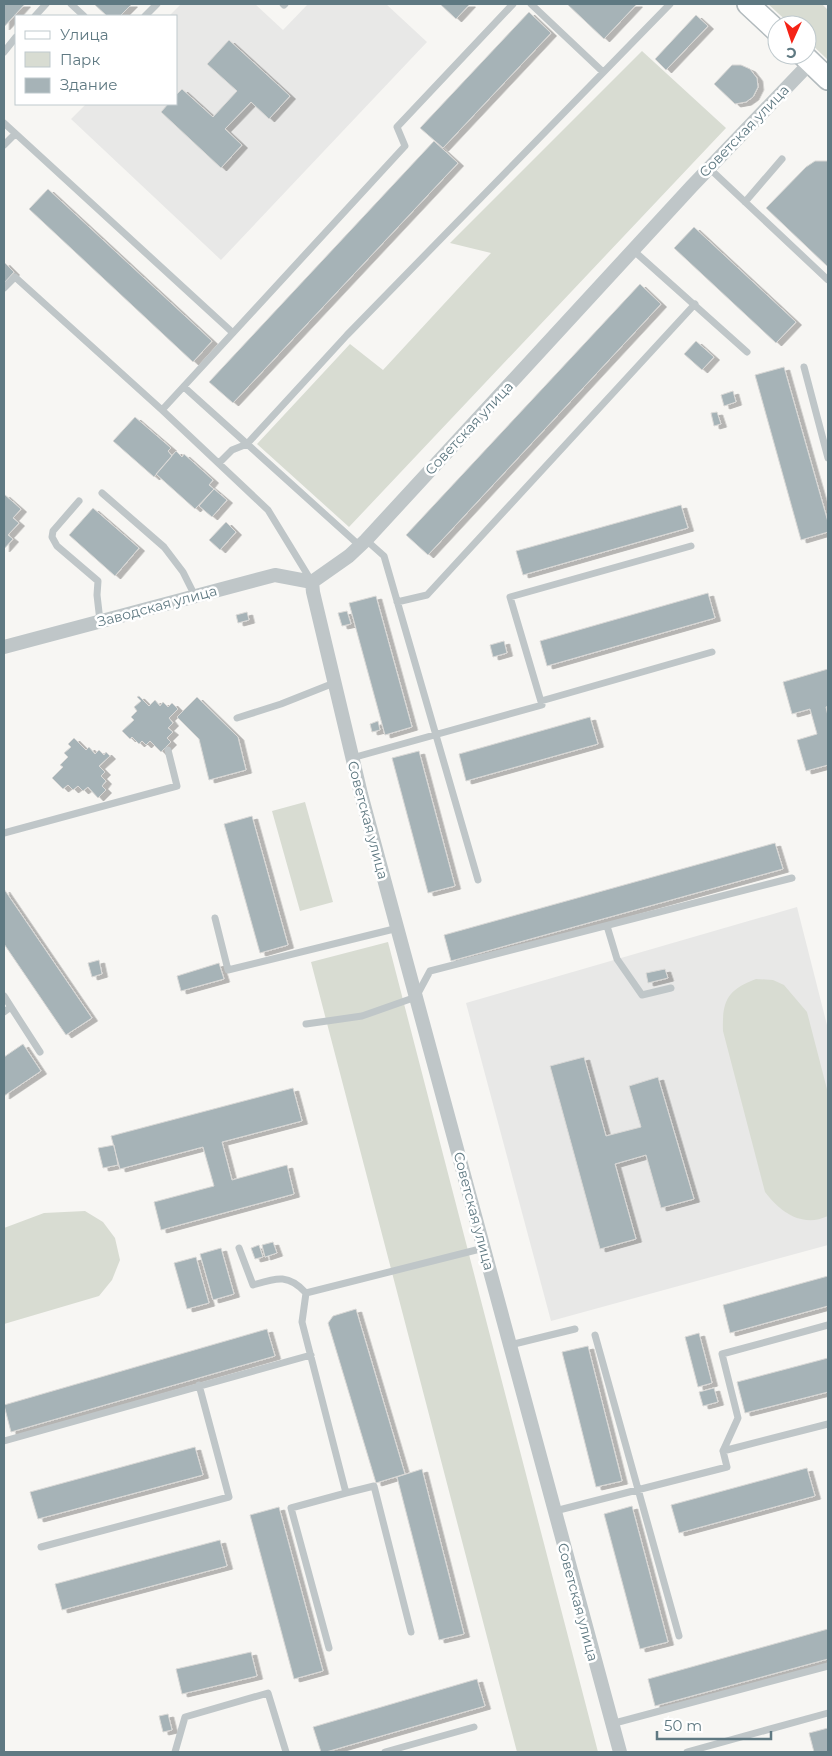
<svg xmlns="http://www.w3.org/2000/svg" width="832" height="1756" font-family="Montserrat,sans-serif">
<style>
.built{fill:#e8e8e7}
.green{fill:#d8dcd2}
.building{fill:#a6b3b7;stroke:#d9d8d6;filter:url(#shadow)}
.lines{fill:none;stroke-linecap:round;stroke-linejoin:round}
.primary-casing{stroke:#b2babd;stroke-width:24}
.service{stroke:#bfc6c8;stroke-width:7}
.minor{stroke:#bfc6c8;stroke-width:14}
.primary{stroke:#fff;stroke-width:21}
.labels{text-anchor:middle;dominant-baseline:central;stroke-width:5;stroke-linejoin:round;paint-order:stroke}
.street-label{font-size:14px;fill:#5f7982;stroke:#fff}
</style>
<defs>
<filter id="shadow"><feDropShadow dx="5.5" dy="3" stdDeviation="0" flood-color="#0004"/></filter>
</defs>
<rect width="100%" height="100%" fill="#f7f6f3"/>
<path class="built" d="M181,4H255L283,30L308,4H386L427,42L221,260L71,119L86,104H176V16H169Z
M797,907L828,1029V1245L551,1321L466,1003Z"/>
<path class="green" d="M768,4H822L828,10V60L807,40V25H791Z
M642,51L726,128L349,527L257,444L350,344L383,370L491,253L450,243Z
M305,802L333,902L300,911L272,811Z
M388,942L598,1752H517L311,962Z
M756,979L773,980L784,985L807,1012L828,1093V1216C802,1228 780,1212 765,1192L723,1031C722,1001 727,990 756,979Z
M85,1211L103,1222L115,1238L120,1260L112,1280L99,1296L4,1324V1228L44,1213Z"/>
<path class="building" d="M4,4H25L4,27Z
M96,4H132L120,16H107L95,5Z
M440,4H470L456,19Z
M567,4H637L604,39Z
M529,12L551,33L443,148L420,128Z
M696,15L708,26L666,70L655,59Z
M229,40L290,96L269,119L251,102L225,129L242,145L221,168L161,112L168,104H176V95L182,89L213,117L237,91L207,64Z
M732,65H741L750,69L757,78L758,87L753,97L746,102L735,104L714,84Z
M434,141L458,163L233,403L209,382Z
M815,161H828V267L766,208L806,167Z
M48,189L212,341L193,362L29,209Z
M694,227L796,322L776,343L674,248Z
M4,262L14,272L4,283Z
M640,284L661,304L428,555L406,535Z
M696,341L714,357L702,370L684,354Z
M784,367L828,522V532L801,540L755,375Z
M733,391L736,402L724,406L721,395Z
M717,412L721,424L714,426L711,413Z
M135,417L171,448L168,451L172,456L154,477L113,441Z
M176,451L182,457L184,454L213,480L209,485L214,489L195,509L156,474Z
M214,489L227,500L212,517L199,506Z
M4,494L21,509L13,518L19,523L8,535L13,539L4,549Z
M681,505L688,528L523,575L516,551Z
M93,508L139,548L115,576L69,535Z
M226,522L236,532L220,550L209,540Z
M708,593L715,618L547,666L540,641Z
M376,596L412,727L385,735L349,603Z
M347,611L351,624L342,626L338,613Z
M247,612L249,620L238,623L236,615Z
M504,641L507,653L493,657L490,645Z
M828,669V706L826,707L828,716V765L806,771L797,740L817,734L810,709L792,714L783,682Z
M139,696L149,706L155,700L160,706L163,702L168,707L172,703L178,709L169,718L173,723L168,728L173,732L167,738L171,742L161,752L150,741L146,745L142,741L139,744L132,737L130,739L122,731L134,720L131,717L137,711L134,707L141,701L137,697Z
M197,697L238,737L246,770L209,780L199,739L177,717Z
M590,717L598,744L466,781L459,754Z
M378,721L380,730L372,732L370,724Z
M74,738L86,750L89,747L95,754L99,750L104,755L106,752L110,756L99,766L105,772L101,776L106,781L102,786L106,790L98,798L88,787L83,791L78,786L73,790L68,785L63,789L52,778L63,767L60,765L68,757L64,753L71,747L68,744Z
M419,751L455,886L428,893L392,758Z
M252,816L288,945L260,953L224,824Z
M775,843L783,869L451,961L444,935Z
M4,889L92,1018L66,1035L4,944Z
M99,960L102,974L92,977L88,963Z
M219,963L224,979L181,991L177,976Z
M665,969L668,978L648,983L646,973Z
M23,1044L41,1071L4,1096V1057Z
M584,1057L606,1136L641,1127L629,1086L658,1077L694,1199L661,1208L646,1155L615,1164L636,1239L600,1249L550,1066Z
M293,1088L302,1121L222,1142L232,1180L287,1165L294,1194L161,1230L154,1202L214,1186L203,1147L120,1169L111,1136Z
M114,1145L118,1165L103,1168L98,1148Z
M273,1242L277,1253L265,1257L262,1245Z
M259,1245L263,1257L255,1259L251,1248Z
M221,1248L234,1294L213,1300L200,1254Z
M196,1257L209,1303L187,1309L174,1263Z
M828,1276V1306L730,1333L723,1305Z
M356,1309L405,1474L376,1483L328,1323L333,1316Z
M267,1329L275,1356L11,1432L4,1405Z
M699,1333L712,1383L698,1387L685,1337Z
M588,1346L622,1481L596,1487L562,1352Z
M828,1358V1392L745,1413L737,1382Z
M714,1388L718,1402L703,1406L699,1392Z
M195,1447L203,1475L38,1519L30,1492Z
M807,1468L815,1496L679,1533L671,1505Z
M422,1469L464,1634L439,1640L397,1477Z
M632,1506L668,1642L640,1649L604,1514Z
M279,1507L323,1671L294,1679L250,1515Z
M220,1540L227,1566L62,1610L55,1584Z
M828,1629V1659L655,1706L648,1679Z
M251,1652L257,1676L182,1694L176,1669Z
M477,1679L485,1706L326,1752H321L313,1727Z
M168,1714L172,1730L163,1732L159,1716Z
M828,1728V1752H814L809,1733Z"/>
<g class="lines">
<defs>
<path id="primary" d="M748,4L777,31
M803,55L828,79"/>
</defs>
<use href="#primary" class="primary-casing"/>
<path class="service" d="M71,4L84,16
M283,4L284,5L285,4
M531,4L603,72
M35,16L46,4
M145,16L157,4
M4,52L16,37
M4,123L232,332
M4,145L15,134
M709,168L828,280
M745,202L782,159
M634,251L747,352
M4,288L15,277L162,410L268,510L312,582
M804,367L828,458
M184,387L360,546
M162,410L405,146L397,127L513,4
M219,463L232,450L247,444L347,335L670,4
M102,493L164,547L183,572L195,596
M79,501L53,531L52,537L57,546L98,581L97,595L100,621
M366,540L384,556L478,880
M397,602L427,595L695,304
M541,701L712,652
M237,718L281,704L334,683
M352,758L542,705L510,597L691,546
M4,833L177,786L168,750
M215,918L228,970L398,928
M607,926L617,959L642,995L671,988
M4,996L11,1007L4,1012
M11,1007L40,1052
M306,1024L362,1016L416,997L430,971L792,878
M239,1248L253,1285C276,1278 288,1273 306,1293
M595,1335L679,1636
M510,1345L575,1329
M4,1441L311,1355
M723,1451L738,1418L722,1354L828,1325
M555,1511L727,1467L723,1451L828,1424
M41,1547L229,1497L199,1385
M411,1632L374,1486L346,1493L302,1322L306,1293L484,1248
M329,1648L291,1508L346,1493
M611,1724L828,1666
M175,1752L185,1717L268,1693L286,1752
M385,1752L474,1727
M687,1752L828,1713"/>
<path class="minor" d="M4,647L275,575L312,582
M620,1752L361,794L313,592L312,582L349,556L366,540L692,186L811,62"/>
<use href="#primary" class="primary"/>
</g>
<g class="labels">
<g class="street-label">
<text transform="translate(744 131) rotate(-46)">Советская улица</text>
<text transform="translate(469 428) rotate(-47)">Советская улица</text>
<text transform="translate(157 606) rotate(-15)">Заводская улица</text>
<text transform="translate(368 820) rotate(75)">Советская улица</text>
<text transform="translate(474 1211) rotate(75)">Советская улица</text>
<text transform="translate(578 1602) rotate(75)">Советская улица</text>
</g>
</g>
<rect width="832" height="1756" fill="none" stroke="#5f7982" stroke-width="10"/>
<rect x="15" y="15" width="162" height="90" fill="#ffffff" stroke="#bfc9cd"/>
<rect x="25" y="31" width="25" height="8" fill="#ffffff" stroke="#bfc9cd"/>
<text x="60" y="40" font-size="15" fill="#5f7982">Улица</text>
<rect x="25" y="52" width="25" height="15" fill="#d8dcd2" stroke="#bfc9cd"/>
<text x="60" y="65" font-size="15" fill="#5f7982">Парк</text>
<rect x="25" y="78" width="25" height="15" fill="#a6b3b7" stroke="#bfc9cd"/>
<text x="60" y="90" font-size="15" fill="#5f7982">Здание</text>
<g transform="translate(792 40) rotate(183)"><circle r="24" fill="#ffffff" stroke="#bfc9cd"/>
<path d="M0-4L9 19L0 12L-9 19Z" fill="#f52316"/>
<text y="-8" font-size="14" font-weight="bold" text-anchor="middle" fill="#5f7982">С</text>
</g>
<path d="M657 1731v8h114v-8" fill="none" stroke="#5f7982" stroke-width="2.5"/>
<text x="664" y="1731" font-size="15" fill="#5f7982" stroke="#ffffff" stroke-width="4" paint-order="stroke">50 m</text>
</svg>
